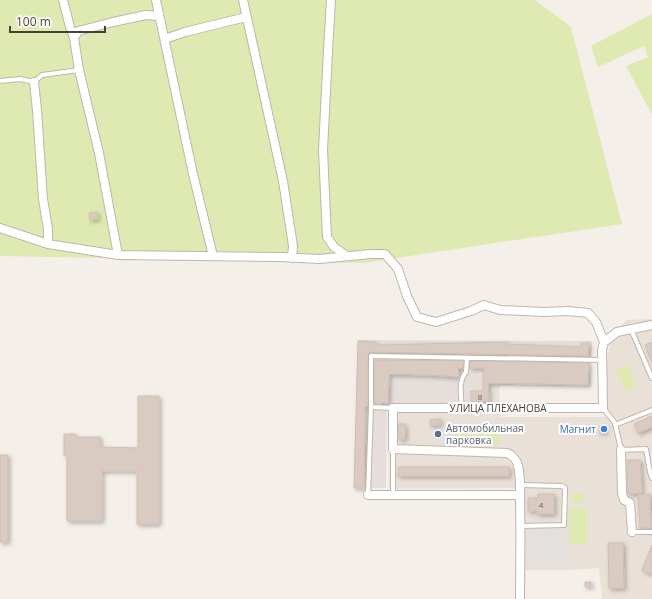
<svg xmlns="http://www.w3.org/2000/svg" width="652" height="599" font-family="'Open Sans',sans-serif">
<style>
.residential{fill:#e9e0d8}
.industrial{fill:#e5dedb}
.green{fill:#deeab2}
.parking{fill:#e4e0de}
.building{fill:#dacbc2;stroke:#d2beb2;filter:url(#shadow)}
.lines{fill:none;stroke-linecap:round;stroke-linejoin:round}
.service-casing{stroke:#c1b5ac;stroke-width:6}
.minor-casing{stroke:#c1b5ac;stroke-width:10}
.service{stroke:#fff;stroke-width:4}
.minor{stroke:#fff;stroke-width:8}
.shop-dot{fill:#3f7fe0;stroke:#fff;stroke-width:1.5}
.service-dot{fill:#5c6f8a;stroke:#fff;stroke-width:1.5}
.labels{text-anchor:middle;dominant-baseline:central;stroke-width:4;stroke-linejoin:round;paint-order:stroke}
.number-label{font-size:8px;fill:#6e615a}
.street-label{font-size:10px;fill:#4a3e38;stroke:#fff}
.service-label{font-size:10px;fill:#4e5e75;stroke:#fff;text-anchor:start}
.shop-label{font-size:10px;fill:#366cbe;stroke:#fff;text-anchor:end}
</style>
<defs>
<filter id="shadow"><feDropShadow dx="2" dy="2" stdDeviation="2" flood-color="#0004"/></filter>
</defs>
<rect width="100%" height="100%" fill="#f5efea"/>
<path class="residential" d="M652,319V599H602L599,568L572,570H523L522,488L389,489V412L469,388H499L501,417H605L607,364L610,341L626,320Z"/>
<path class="industrial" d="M358,340L592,341L591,387L502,385L499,388H469V405H387L386,488H354Z"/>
<path class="green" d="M0,0H535L571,27L622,224L363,263L0,256Z
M652,14V115L626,66L648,57L644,46L598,67L591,46Z
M628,364L636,387L625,391L616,369Z
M455,430H499V445H455Z
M572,494H584L583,503H572Z
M570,508H587V544H569Z"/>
<path class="parking" d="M430,425H446V443H430Z
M528,529H566V566H527L526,564L525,554L528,553Z"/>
<path class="building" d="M97,212L98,219L90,220L89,213Z
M358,341L376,342V345L507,342V344L581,347V343H589L588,356L371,352L369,353L368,356V406H365L364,488H354Z
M652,342V362L645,345Z
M374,360L463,361V368H458L459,377L430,375L389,374L388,403L381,402L382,404H374Z
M470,361L588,363H589L588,385L488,383L489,401L471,402V391H483L484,368H470Z
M138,396H159V524H137V471H102V521H67V455H64V434H76V437H100V447L138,448Z
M652,416V427L638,433L634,424Z
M440,419V425H430V420Z
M398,424H405V439H399Z
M604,425L606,432L600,433L599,427Z
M0,455H8V542H0Z
M627,460H640L642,493L628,494Z
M398,467H509V476H398Z
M538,494H554V514H537V511H528V498H538Z
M650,494L651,528H640L638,495Z
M608,543H623L624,588H609Z
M652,545V574L642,570Z
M585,582H591V587H585Z"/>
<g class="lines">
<defs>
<path id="service" d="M0,81L20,79L34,82L42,75L79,70
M631,329L652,378
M371,407L393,408
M462,408C461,396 458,381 466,372L467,358
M603,408L615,423L621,450L646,449L650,472L652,478
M615,425L652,410
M393,449V495
M520,485L562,486L565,488L564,525L521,526
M368,495L371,407V356L602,360
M632,532H652"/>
<path id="minor" d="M63,0L70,27L74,38L79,70L99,153L118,255
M156,0L193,174L213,256
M243,0L283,181L293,246L292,258
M331,0L328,51L323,150L327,237L334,247L347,256
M74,38L78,31L113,22L146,15L159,16
M165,39L185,32L246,17
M34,82L37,110L43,199L48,229V244
M0,228L48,244L118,255L281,257L319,259L371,254H385L398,269L407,296L417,317L436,322L471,311L484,305L500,310L544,312L568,311L588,313L596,322L604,342
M604,342L617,332L652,325
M621,450L622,493L624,500L630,503L632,532
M368,495H520
M520,599C520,567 521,535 520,503C520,492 521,477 518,466C517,460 512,455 507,453L393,449V408H603L602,350L604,342"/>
</defs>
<use href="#service" class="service-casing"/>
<use href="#minor" class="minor-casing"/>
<use href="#service" class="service"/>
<use href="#minor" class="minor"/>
</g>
<circle class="shop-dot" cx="604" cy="429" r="4"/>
<circle class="service-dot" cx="438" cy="434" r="4"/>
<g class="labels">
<g class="number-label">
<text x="480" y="396">8</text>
<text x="541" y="504">4</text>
</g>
<g class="street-label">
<text x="498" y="408">УЛИЦА ПЛЕХАНОВА</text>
</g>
<g class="service-label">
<text x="446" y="428">Автомобильная<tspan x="446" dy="12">парковка</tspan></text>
</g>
<g class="shop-label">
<text x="596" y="429">Магнит</text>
</g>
</g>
<path d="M10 26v6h95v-6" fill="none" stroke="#4a3e38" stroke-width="2"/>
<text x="16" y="26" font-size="12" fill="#4a3e38" stroke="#ffffff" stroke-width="3" paint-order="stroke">100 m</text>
</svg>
